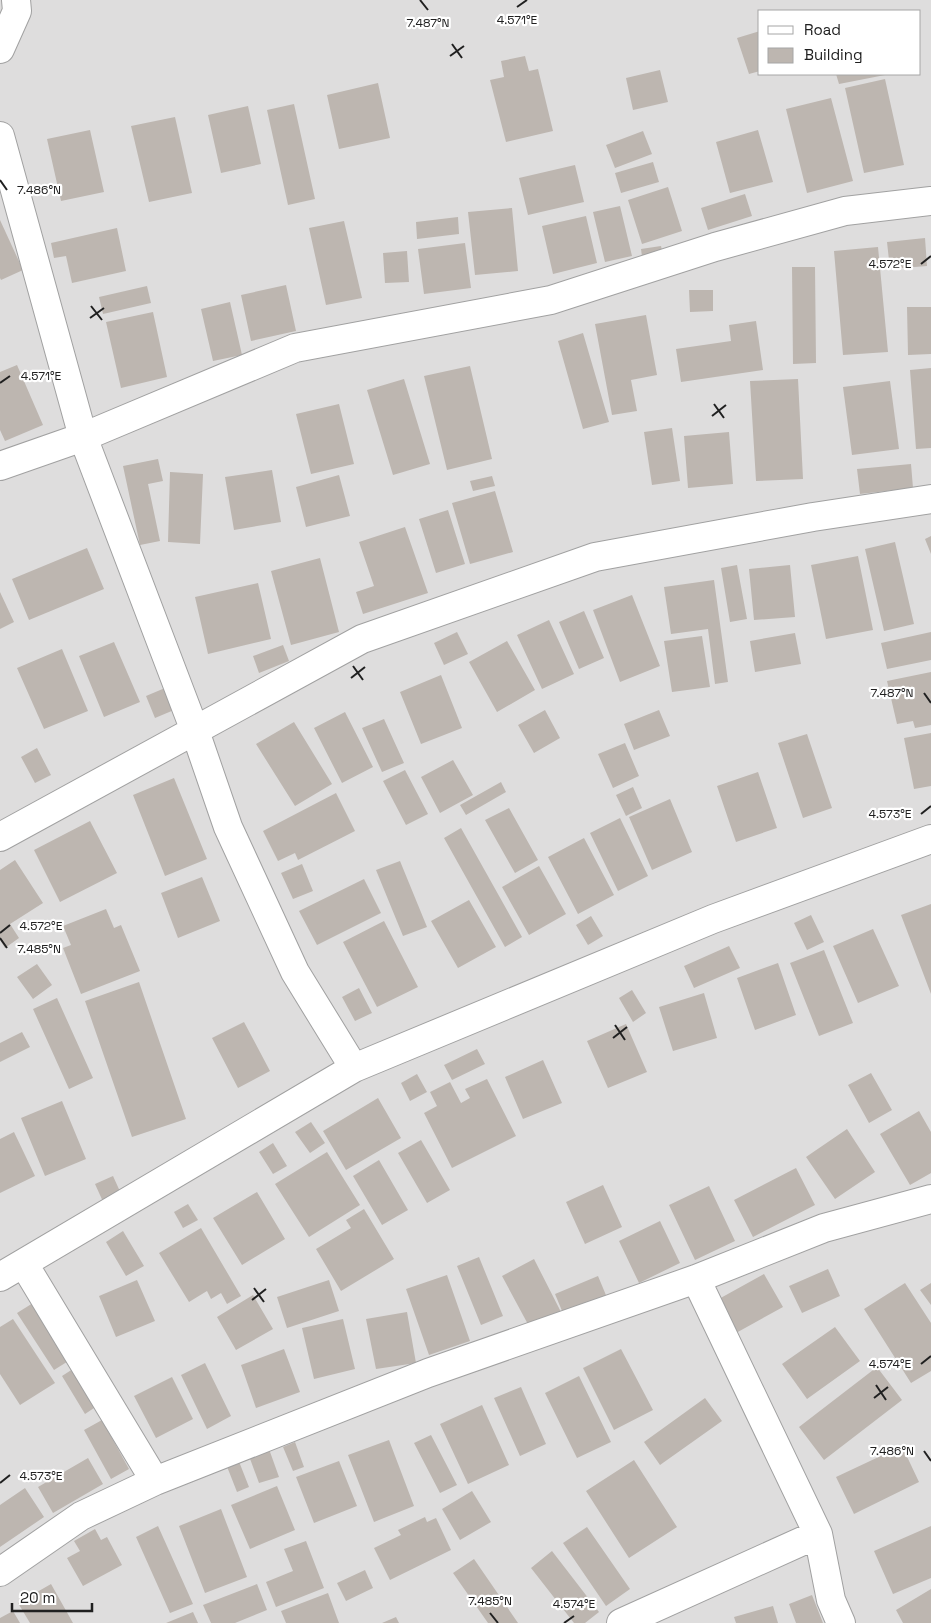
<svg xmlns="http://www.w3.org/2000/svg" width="931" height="1623" font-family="'Space Grotesk',sans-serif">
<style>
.residential{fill:#dedddd;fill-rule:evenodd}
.building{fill:#bdb6b0}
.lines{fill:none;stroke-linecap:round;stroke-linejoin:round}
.street-casing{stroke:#a1a1a1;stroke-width:30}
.street{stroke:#fff;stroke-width:28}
.ticks{fill:none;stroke:#202020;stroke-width:2}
.ticks-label{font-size:12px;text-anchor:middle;fill:#202020;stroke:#fff;stroke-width:4.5;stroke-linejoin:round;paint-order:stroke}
</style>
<rect width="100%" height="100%" fill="#efede7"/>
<path class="residential" d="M0,0H931V1623H0ZM760,11H920V74H760Z"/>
<path class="building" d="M760,31V71L749,74L737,38Z
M525,56L529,71L538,69L553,131L506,142L490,80L504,77L501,61Z
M660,70L668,102L633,110L626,78Z
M836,74H885V75L839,84Z
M885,79L904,165L864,173L845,88Z
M378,83L390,138L339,149L327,95Z
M831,98L853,181L807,193L786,109Z
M294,104L315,199L288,205L267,110Z
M248,106L261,164L221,173L208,115Z
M175,117L192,193L149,202L131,126Z
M90,130L104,192L61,201L47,139Z
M758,130L773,182L730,193L716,142Z
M643,131L652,154L615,168L606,145Z
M653,162L659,182L621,193L615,173Z
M575,165L584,202L528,215L519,178Z
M668,187L682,231L642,244L628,200Z
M745,194L752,216L708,230L701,208Z
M620,206L632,256L605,262L593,212Z
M512,208L518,271L475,275L468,212Z
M586,216L597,263L553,274L542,226Z
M458,217L459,234L417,239L416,222Z
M0,220L23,270L1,280L0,278Z
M344,221L362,298L326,305L309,228Z
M117,228L126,271L72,283L66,256L54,258L51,243Z
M925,238L927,266L890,269L887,242Z
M465,243L471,288L424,294L418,249Z
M661,246L664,259L643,264L641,249Z
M878,247L888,352L843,355L834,251Z
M407,251L409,282L385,283L383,253Z
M792,267H815L816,363L793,364Z
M286,285L296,331L251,341L241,295Z
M147,286L151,303L103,314L99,297Z
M689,290H713V311L690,312Z
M230,302L242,355L213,361L201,309Z
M907,307H931V354L908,355Z
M153,312L167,377L121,388L106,322Z
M646,315L657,375L631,380L637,411L612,415L595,324Z
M756,321L763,370L681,382L676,349L731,341L729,325Z
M583,333L609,422L583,429L558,341Z
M17,365L43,425L5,441L0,430V372Z
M470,366L492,459L447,470L424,376Z
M931,368V448L916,449L910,370Z
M404,379L430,464L393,475L367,390Z
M798,379L803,479L756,481L750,381Z
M890,381L899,449L852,455L843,387Z
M339,404L354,464L311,474L296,414Z
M672,428L680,481L652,485L644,432Z
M729,432L733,484L688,488L684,436Z
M158,459L163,481L148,484L160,541L140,545L123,466Z
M911,464L913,488L860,494L857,469Z
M272,470L281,522L234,530L225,477Z
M170,472L203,474L200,544L168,542Z
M339,475L350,516L306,527L296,487Z
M492,476L495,486L473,491L470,481Z
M495,491L513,552L470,564L452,503Z
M448,510L465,564L436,573L419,519Z
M405,527L428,593L363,614L356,592L374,586L359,542Z
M931,536V554L925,539Z
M895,542L914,624L884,631L865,549Z
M87,548L104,589L29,620L12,579Z
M858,556L873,630L826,639L811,565Z
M320,558L339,632L291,645L271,571Z
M737,565L747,619L730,622L721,568Z
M790,565L795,617L754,620L749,569Z
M714,580L728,682L715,684L708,629L671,634L664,587Z
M258,583L271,639L208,654L195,597Z
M0,592L14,622L0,629Z
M632,595L660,666L620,682L593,610Z
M584,611L604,658L579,669L559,622Z
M549,620L574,674L542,689L517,635Z
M457,632L468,654L444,665L434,643Z
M931,632V660L887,669L881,643Z
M795,633L801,664L755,672L750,641Z
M702,636L710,687L672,692L664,641Z
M507,641L535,690L497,712L469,662Z
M114,642L140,702L104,717L79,656Z
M283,645L289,661L259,673L253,656Z
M62,649L88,711L44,729L17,668Z
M931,672V725L915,728L913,721L897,724L887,681Z
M441,675L462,728L421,744L400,692Z
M165,688L174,710L155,718L146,696Z
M545,710L560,738L534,753L518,725Z
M659,710L670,736L634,750L624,724Z
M345,712L373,767L342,783L314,728Z
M384,719L404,763L382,772L362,728Z
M294,722L332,784L295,806L256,744Z
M931,733V786L914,789L904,738Z
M807,734L832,808L803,818L778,743Z
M625,743L639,776L613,788L598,754Z
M37,748L51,775L35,783L21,757Z
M453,760L473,795L440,813L421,777Z
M405,770L428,814L406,825L383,781Z
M758,772L777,828L736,842L717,786Z
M174,778L207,859L165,876L133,795Z
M501,782L506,792L466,815L460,805Z
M633,787L642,808L626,816L616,795Z
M336,793L355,831L298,860L295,853L278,861L263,831Z
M670,799L692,852L652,870L629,817Z
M509,808L538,860L515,873L485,820Z
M620,818L648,876L618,891L590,833Z
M90,821L117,873L60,902L34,850Z
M461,828L522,937L505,947L444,838Z
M584,838L614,895L578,914L548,857Z
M15,860L43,903L10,924L19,938L5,948L0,940V870Z
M400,861L427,927L403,936L376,870Z
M302,864L313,891L293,899L281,873Z
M539,866L566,914L529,935L502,887Z
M202,877L220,921L178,938L161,893Z
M364,879L381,913L317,945L299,911Z
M469,900L496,947L458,968L431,921Z
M931,904V994L901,915Z
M106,909L114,928L121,925L140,971L81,994L63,948L71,945L63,926Z
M811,915L824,942L807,950L794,923Z
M591,916L603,936L588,945L576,925Z
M384,921L418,987L377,1007L343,942Z
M873,929L899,986L858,1003L833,946Z
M729,946L740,968L694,988L684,966Z
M824,950L853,1023L819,1036L790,963Z
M778,963L796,1015L755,1030L737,978Z
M37,964L52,985L33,999L17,977Z
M139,982L186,1119L132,1137L85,1001Z
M359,988L372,1013L355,1021L342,997Z
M632,990L646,1013L633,1022L619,998Z
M704,993L717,1038L673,1051L659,1007Z
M57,998L93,1078L69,1089L33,1009Z
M244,1022L270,1071L238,1088L212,1038Z
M626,1024L647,1072L608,1088L587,1041Z
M22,1032L30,1047L0,1062V1043Z
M477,1049L485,1064L452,1080L444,1065Z
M543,1060L562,1103L523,1119L505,1077Z
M871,1073L892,1110L869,1123L848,1085Z
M417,1074L427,1092L410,1101L401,1083Z
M487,1079L516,1136L452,1168L424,1113L437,1106L430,1092L450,1082L461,1103L470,1098L465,1089Z
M378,1098L401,1138L346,1170L323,1131Z
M62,1101L86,1159L45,1176L21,1118Z
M919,1111L931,1132V1173L910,1185L880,1134Z
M311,1122L325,1143L310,1153L295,1132Z
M847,1129L875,1172L835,1199L806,1157Z
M14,1132L35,1176L0,1193V1139Z
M421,1140L450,1190L427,1203L398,1153Z
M273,1143L287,1166L273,1174L259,1152Z
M327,1152L360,1205L309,1237L275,1184Z
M379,1160L408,1210L382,1225L353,1176Z
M796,1168L815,1205L753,1237L734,1200Z
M113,1176L123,1198L105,1206L95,1184Z
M603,1185L622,1227L585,1244L566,1202Z
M709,1186L735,1241L695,1260L669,1205Z
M257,1192L285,1239L242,1265L213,1218Z
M188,1204L198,1220L183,1228L174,1212Z
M364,1209L394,1259L341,1291L316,1249L351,1228L346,1220Z
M660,1221L680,1263L639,1283L619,1241Z
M201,1228L241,1296L227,1304L221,1293L211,1299L207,1291L189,1302L159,1253Z
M123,1231L144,1266L126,1276L106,1242Z
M479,1257L503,1316L481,1325L457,1266Z
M534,1259L561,1312L530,1328L502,1276Z
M828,1269L840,1296L802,1313L789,1286Z
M764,1274L783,1307L736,1333L717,1300Z
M447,1275L470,1341L429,1355L406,1289Z
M598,1276L608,1300L565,1318L555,1294Z
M137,1280L155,1321L116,1337L99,1296Z
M329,1280L339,1311L287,1328L277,1297Z
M905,1283L931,1323V1371L911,1383L864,1309Z
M931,1283V1305L920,1290Z
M253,1295L273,1329L236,1350L217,1317Z
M33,1303L70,1360L54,1370L17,1313Z
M407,1312L416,1363L376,1369L366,1319Z
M13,1319L55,1383L20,1405L0,1374V1327Z
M343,1319L355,1369L314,1379L302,1328Z
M835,1327L860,1361L807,1399L782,1364Z
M284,1349L300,1392L256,1408L241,1365Z
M621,1349L653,1410L614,1430L583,1368Z
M205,1363L231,1416L207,1429L181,1375Z
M76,1367L100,1404L85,1414L62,1376Z
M877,1367L902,1400L824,1460L799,1427Z
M579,1376L611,1442L577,1458L545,1393Z
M172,1377L193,1419L156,1438L134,1396Z
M521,1387L546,1444L520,1456L494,1398Z
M705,1398L722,1421L660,1465L644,1442Z
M482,1405L509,1465L468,1484L440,1424Z
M102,1420L129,1469L111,1479L84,1430Z
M431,1435L457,1485L440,1493L414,1443Z
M389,1440L414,1506L374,1522L348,1455Z
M295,1442L304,1467L293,1471L283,1447Z
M902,1446L919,1482L854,1514L836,1477Z
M269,1449L279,1477L259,1483L249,1456Z
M88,1458L103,1484L53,1513L38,1487Z
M238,1459L249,1487L237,1492L226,1464Z
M634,1460L677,1527L629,1558L586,1491Z
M339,1461L357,1506L314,1523L296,1477Z
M277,1486L295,1530L250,1549L231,1505Z
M25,1488L44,1517L0,1547V1505Z
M472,1491L491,1522L460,1540L442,1509Z
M221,1509L247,1577L205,1593L179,1526Z
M425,1517L427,1522L436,1518L451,1550L390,1580L374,1548L401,1535L398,1530Z
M158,1526L193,1604L170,1613L136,1537Z
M931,1526V1578L893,1594L874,1551Z
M587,1527L630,1589L606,1606L563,1543Z
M95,1529L101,1540L107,1537L122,1565L83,1586L67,1558L80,1551L74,1541Z
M306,1541L324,1588L276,1607L266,1582L293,1571L284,1549Z
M552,1551L599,1612L585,1623H574L531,1568Z
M474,1559L518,1623H488L453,1573Z
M365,1570L373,1588L346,1601L337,1583Z
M51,1584L73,1623H30L18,1603Z
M257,1584L267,1610L235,1623H211L203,1605Z
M931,1589V1623H903L896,1610Z
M328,1593L339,1623H286L281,1611Z
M812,1595L823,1623H796L789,1604Z
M773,1606L778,1623H736L734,1617Z
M13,1611L20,1623H0V1618Z
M193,1612L198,1623H166Z
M396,1617L399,1623H382Z"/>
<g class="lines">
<defs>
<path id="street" d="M0,49L17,11L16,0
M0,136L83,437L195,731L228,827L295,972L354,1068
M0,466L83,437L295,348L551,300L715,247L845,211L931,201
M0,837L362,639L595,557L813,517L931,499
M24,1264L155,1481
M0,1277L354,1068L713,919L931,839
M696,1279L818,1534L831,1600L841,1623
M0,1572L81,1516L155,1481L428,1373L696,1279L824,1228L931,1199
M621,1623L818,1534"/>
</defs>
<use href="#street" class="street-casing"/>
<use href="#street" class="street"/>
</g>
<path class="ticks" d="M420,0L428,10M517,7L527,0M452,44L462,58M450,56L464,46M0,180L7,190M921,264L931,256M91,306L102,320M90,318L104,308M0,383L10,376M714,404L724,418M712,416L726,405M353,666L363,680M351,678L365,667M924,693L931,703M921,814L931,806M0,933L10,925M0,938L7,948M615,1025L625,1040M613,1038L627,1027M254,1288L264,1302M252,1300L266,1289M921,1364L931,1356M876,1385L886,1400M874,1398L888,1387M924,1451L931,1461M0,1483L10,1475M490,1613L498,1623M564,1623L574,1616"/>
<g class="ticks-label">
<text x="517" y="24">4.571°E</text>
<text x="428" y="27">7.487°N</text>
<text x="39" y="194">7.486°N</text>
<text x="890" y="268">4.572°E</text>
<text x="41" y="380">4.571°E</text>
<text x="892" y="697">7.487°N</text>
<text x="890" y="818">4.573°E</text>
<text x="41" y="930">4.572°E</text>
<text x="39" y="953">7.485°N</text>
<text x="890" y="1368">4.574°E</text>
<text x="892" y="1455">7.486°N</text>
<text x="41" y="1480">4.573°E</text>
<text x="490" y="1605">7.485°N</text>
<text x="574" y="1608">4.574°E</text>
</g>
<rect x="758" y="10" width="162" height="65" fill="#ffffff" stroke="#a6a6a6"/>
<rect x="768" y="26" width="25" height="8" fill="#ffffff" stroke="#a6a6a6"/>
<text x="804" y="35" font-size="15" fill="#202020">Road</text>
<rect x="768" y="48" width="25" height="15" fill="#bdb6b0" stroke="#a6a6a6"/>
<text x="804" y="60" font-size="15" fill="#202020">Building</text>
<path d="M12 1603v8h80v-8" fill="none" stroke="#202020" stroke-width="2.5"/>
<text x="20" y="1603" font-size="15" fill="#202020" stroke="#ffffff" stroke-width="4" paint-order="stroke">20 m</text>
</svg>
